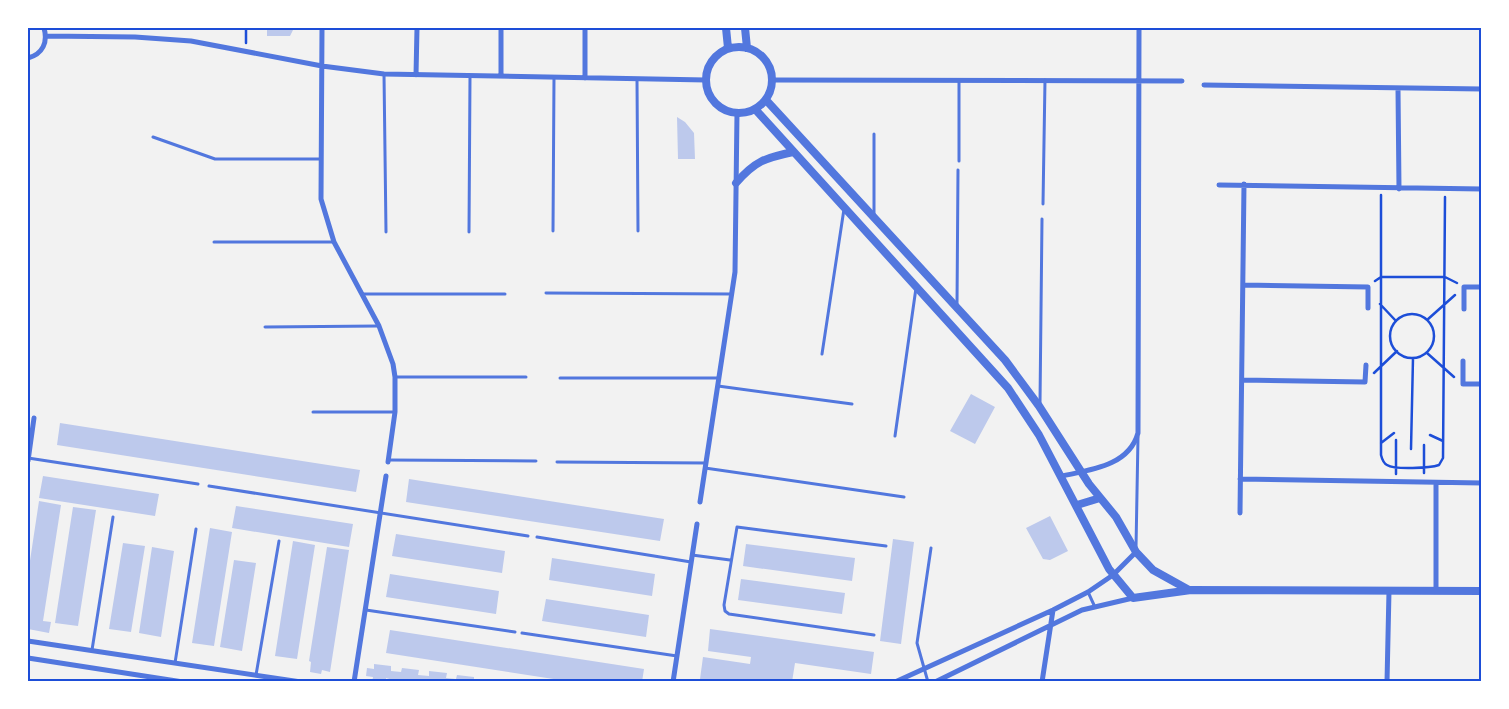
<svg xmlns="http://www.w3.org/2000/svg" width="1509" height="709" font-family="'Public Sans',sans-serif">
<style>
.building{fill:#bdc9ec}
.lines{fill:none;stroke-linecap:round;stroke-linejoin:round}
.path{stroke:#1d4ed8;stroke-width:2.5}
.service{stroke:#5277de;stroke-width:3}
.minor{stroke:#5277de;stroke-width:5}
.tertiary{stroke:#5277de;stroke-width:8}
.neatline{fill:none;stroke:#1d4ed8;stroke-width:2}
</style>
<rect width="100%" height="100%" fill="#f2f2f2"/>
<path class="building" d="M267,28H293V30L290,36H267Z
M677,117L685,122L694,133L695,159H678Z
M971,394L995,407L975,444L950,431Z
M60,423L360,470L356,492L57,445Z
M43,476L159,494L155,516L39,498Z
M409,479L664,519L660,541L406,502Z
M39,501L61,505L43,621L51,622L49,633L28,629V574Z
M236,506L353,524L349,547L232,528Z
M73,507L96,510L78,626L55,623Z
M1050,516L1068,551L1050,560L1043,559L1026,528Z
M210,528L232,532L214,646L192,643Z
M396,534L505,551L502,573L392,556Z
M893,539L914,542L901,644L880,641Z
M293,541L315,545L297,659L275,656Z
M123,543L145,546L131,632L109,629Z
M746,544L855,558L852,581L743,566Z
M152,547L174,551L161,637L139,633Z
M327,547L349,550L330,672L322,670L321,674L310,672L311,662L309,661Z
M552,558L655,574L652,596L549,580Z
M234,560L256,563L242,651L220,647Z
M390,574L499,591L496,614L386,597Z
M741,579L845,593L842,614L738,600Z
M546,599L649,615L646,637L542,621Z
M710,629L874,652L871,674L795,663L792,682L700,679L703,657L750,664L751,657L708,651Z
M390,630L644,669L642,682H573L386,653Z
M374,664L391,666V671L401,672L402,668L419,670L418,675L429,676V671L447,673L446,678L456,679L457,675L474,677V682H400L386,678V682H372L373,677L366,676L367,668L374,669Z"/>
<g class="lines">
<path class="path" d="M246,28V43
M1381,195V455C1382,459 1383,463 1387,465C1395,470 1430,468 1439,465L1443,458L1445,197
M1375,281L1381,277H1445L1457,283
M1380,304L1396,321
M1390 336a22 22 0 1 1 44 0a22 22 0 1 1-44 0Z
M1427,320L1455,295
M1427,353L1454,377
M1374,373L1397,351
M1430,435L1443,441
M1396,440V474
M1381,443L1394,433
M1424,445V473
M1411,449L1413,358"/>
<path class="service" d="M384,74L386,232
M637,79L638,231
M874,134V214
M153,137L215,159H321
M959,161V80
M1043,204L1045,80
M553,231L554,77
M469,232L470,76
M214,242H334
M546,293L732,294
M362,294H505
M957,306L958,170
M265,327L378,326
M822,354L844,209
M395,377H526
M560,378H719
M718,386L852,404
M1040,403L1042,219
M313,412H394
M895,436L916,288
M28,458L198,484
M389,460L536,461
M557,462L706,463
M705,468L904,497
M209,486L528,536
M537,537L691,562
M1136,548L1138,437
M692,555L730,560
M1088,592L1094,605
M366,610L515,632
M522,633L677,656
M874,635L729,614L725,611L724,605L737,527L886,546
M92,650L113,517
M175,663L196,529
M256,675L279,541
M928,682L917,643L931,548"/>
<path class="minor" d="M322,28L321,199L334,242L379,326L393,364L395,377V412L388,462
M501,28V76
M585,28V78
M46,36L135,37L191,41L322,66L384,74L706,80
M28,58C43,54 48,42 44,28
M416,75L417,28
M772,80L1182,81
M1204,85L1482,89
M1398,89L1399,189
M1219,185L1482,189
M1244,285L1368,287V308
M1464,309V287H1482
M1463,361V384H1482
M1242,380L1365,382L1366,365
M28,461L34,418
M1062,476C1090,470 1129,466 1138,433L1139,28
M1240,479L1482,483
M1436,483V591
M700,502L735,272L737,113
M1240,513L1244,184
M28,641L301,682
M28,658L183,682
M354,682L386,476
M673,682L697,524
M895,682L1053,610L1088,592L1113,575L1136,552
M935,682L1082,610L1133,598
M1042,682L1053,610
M1387,682L1389,591"/>
<path class="tertiary" d="M726,28L728,48
M745,28L747,48
M706 80a33 33 0 1 1 66 0a33 33 0 1 1-66 0Z
M766,100L1005,360L1039,406L1089,484L1116,517L1136,552L1153,570L1189,590
M755,109L1008,388L1039,435L1109,569L1133,598L1191,590L1482,591
M736,183C755,161 765,158 793,152
M1077,505L1100,498"/>
</g>
<rect width="1509" height="709" fill="none" stroke="#ffffff" stroke-width="58"/>
<rect x="29" y="29" width="1451" height="651" class="neatline"/>
</svg>
